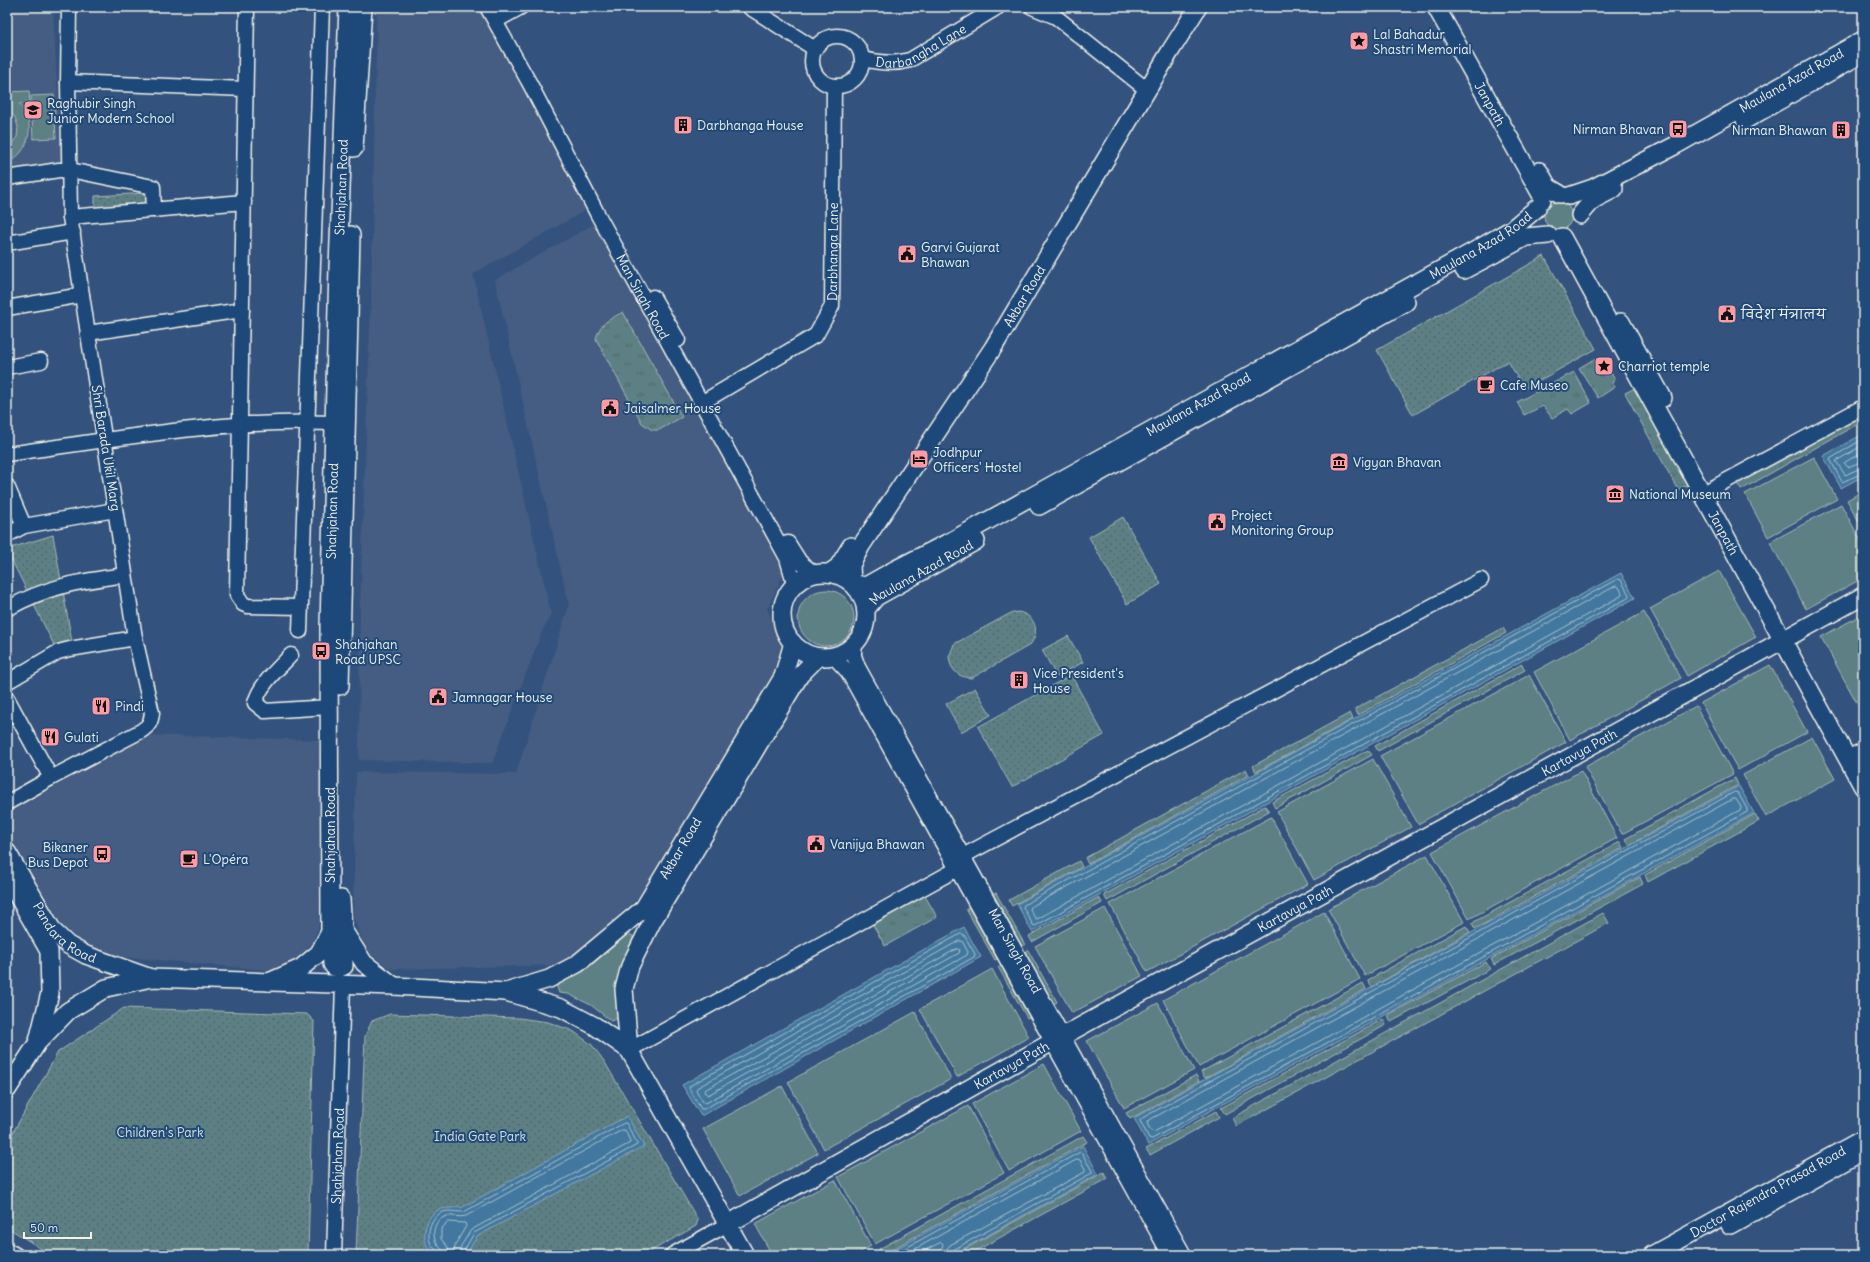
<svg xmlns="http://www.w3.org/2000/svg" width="1870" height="1262" font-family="Delius,'Playpen Sans Deva',sans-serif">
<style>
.built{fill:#455d82}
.grass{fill:url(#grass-tufts);stroke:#a8b8b6}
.park{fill:url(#park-dots);stroke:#a8b8b6}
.garden{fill:#5d8084;stroke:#a8b8b6}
.water{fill:#42789f;stroke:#89a8bc}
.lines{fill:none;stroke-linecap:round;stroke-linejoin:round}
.shore{stroke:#adc1cb;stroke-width:1}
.minor-casing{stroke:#f4f1e8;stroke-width:17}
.major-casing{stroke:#f4f1e8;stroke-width:20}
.minor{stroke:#1f4a7a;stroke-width:14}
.major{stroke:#1f4a7a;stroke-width:17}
.labels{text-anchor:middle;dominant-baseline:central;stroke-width:4;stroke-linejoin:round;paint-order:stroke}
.poi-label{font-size:13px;fill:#f4f1e8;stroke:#1f4a7a;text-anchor:start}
.street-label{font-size:13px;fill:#f4f1e8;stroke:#1f4a7a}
.park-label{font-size:13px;fill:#dde0d9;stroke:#1f4a7a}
</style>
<defs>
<pattern id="grass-tufts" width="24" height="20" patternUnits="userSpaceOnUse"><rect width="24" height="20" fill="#5d8084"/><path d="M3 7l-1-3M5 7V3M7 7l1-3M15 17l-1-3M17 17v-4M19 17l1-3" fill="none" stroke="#546768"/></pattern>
<pattern id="park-dots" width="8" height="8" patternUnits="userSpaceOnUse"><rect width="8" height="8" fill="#5d8084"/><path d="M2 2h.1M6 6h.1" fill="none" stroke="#546768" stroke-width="1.8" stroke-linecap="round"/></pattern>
</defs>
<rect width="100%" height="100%" fill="#33537e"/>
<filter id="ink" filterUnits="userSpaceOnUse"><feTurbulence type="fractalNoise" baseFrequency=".025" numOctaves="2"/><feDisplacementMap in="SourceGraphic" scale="8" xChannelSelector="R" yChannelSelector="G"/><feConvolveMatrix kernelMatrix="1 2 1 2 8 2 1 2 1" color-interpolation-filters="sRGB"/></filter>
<g filter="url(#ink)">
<path class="built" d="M7,7H53L61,163L7,170Z
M377,7H479L588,209L473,274L551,614L541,634L492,763L359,760L360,608L371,298Z
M596,223L786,568L767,609L785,653L640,896L563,965L390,969L366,950L353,916L356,772L516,774L569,605L495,280Z
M146,735L319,740V925L313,941L305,953L292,964L277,971L114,956L86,946L60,924L42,901L7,836V813Z"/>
<path class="grass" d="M623,312L682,417L659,430H652L642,423L596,339C600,322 609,320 623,312Z
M1594,359L1605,376L1611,373L1615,380L1612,382L1615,387L1598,398L1579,368Z
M1574,372L1591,403L1572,414L1568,409L1552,418L1543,406L1524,415L1517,402Z
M1635,388L1688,484L1678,490L1625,393Z
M1863,411V421L1741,490L1737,483Z
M1503,628L1506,633L1358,715L1355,709Z
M1522,664L1525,670L1378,751L1375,746Z
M1350,713L1353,719L1256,772L1253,766Z
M1368,750L1372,755L1275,808L1272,802Z
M1246,769L1249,775L1088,864L1085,858Z
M1735,778L1738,785L1629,845L1625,839Z
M1265,806L1269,811L1107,901L1104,895Z
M1755,814L1759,821L1648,882L1645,875Z
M1620,842L1623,848L1475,929L1472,923Z
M1079,861L1082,867L1012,906L1009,900Z
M1640,877L1643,884L1494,965L1491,959Z
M996,893L1025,945L1019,948L990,896Z
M924,894L937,917L885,946L872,923Z
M1099,897L1102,903L1032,942L1029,936Z
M972,906L1001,957L995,960L966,909Z
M1603,913L1609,923L1236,1126L1232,1118Z
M1466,926L1470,932L1372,987L1368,980Z
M1028,950L1057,1002L1051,1005L1022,953Z
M1486,962L1490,969L1391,1022L1388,1015Z
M1003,964L1032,1015L1027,1018L998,967Z
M1363,983L1366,989L1205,1078L1201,1072Z
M1383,1019L1386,1025L1225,1114L1221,1108Z
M1196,1075L1199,1081L1130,1119L1126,1113Z
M1216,1111L1219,1117L1150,1155L1146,1149Z
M1083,1136L1087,1142L882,1255L879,1249Z
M1104,1172L1107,1179L968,1255H954Z"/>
<path class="park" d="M147,193L148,205L95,208V196Z
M1544,256L1596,349L1524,389L1508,361L1413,415L1377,350Z
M1123,517L1161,584L1127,604L1089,537Z
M53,535L72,642L55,647L7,551V549Z
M1018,612C1035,615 1041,631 1030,645L972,678C959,678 950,670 949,657L954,644L1009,614Z
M1068,636L1083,662L1057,677L1042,650Z
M1071,675L1104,735L1012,787L978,727Z
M975,688L991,715L961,732L946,704Z
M124,1008L307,1014L314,1021L308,1255H51L7,1227V1143L58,1052Z
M390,1014L519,1018L548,1022L573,1031L592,1045L604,1061L698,1220L696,1226L644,1255H356L365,1036L372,1021Z"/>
<path class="garden" d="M29,91L30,103L19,104C37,122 30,153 7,163V149L17,137L18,127L15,117L7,109V92Z
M54,95L56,138L33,139L31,96Z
M1544 216a14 14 0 1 1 28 0a14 14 0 1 1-28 0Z
M1814,457L1837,499L1768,537L1745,494Z
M1863,491V529L1847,500Z
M1841,504L1863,545V578L1806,609L1770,542Z
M1719,571L1756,637L1687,676L1650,609Z
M798 618a28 28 0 1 1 56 0a28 28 0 1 1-56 0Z
M1644,612L1681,678L1570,740L1534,672Z
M1863,614V702L1858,705L1821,637Z
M1770,665L1807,732L1738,770L1701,703Z
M1529,675L1566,742L1418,824L1380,756Z
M1696,706L1733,774L1622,834L1585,767Z
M1812,737L1835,779L1766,817L1743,775Z
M1373,759L1411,827L1314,880L1277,812Z
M1581,771L1617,838L1469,919L1432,852Z
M1271,817L1308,884L1147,972L1110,904Z
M1427,855L1464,922L1365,976L1328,909Z
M1105,908L1142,976L1072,1013L1035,946Z
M1324,912L1360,979L1199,1067L1163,1000Z
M628,934L633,936V939L618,1007V1018L611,1021L591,1005L568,994L559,993L556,984L584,971Z
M992,969L1029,1037L957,1077L920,1009Z
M1158,1003L1194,1070L1124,1108L1087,1041Z
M915,1012L951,1079L824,1149L788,1082Z
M1044,1064L1081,1131L1009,1171L972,1104Z
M782,1086L818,1153L740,1196L703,1129Z
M968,1106L1004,1173L875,1244L838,1177Z
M835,1180L871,1246L855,1255H772L755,1224Z"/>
<path class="water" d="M1863,434V476L1841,488L1823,456Z
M1621,573L1635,598L1032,932L1017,904Z
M1739,786L1754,813L1148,1145L1134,1118Z
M964,927L981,957L701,1116L682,1085Z
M627,1116L644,1146L476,1237L477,1240L474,1241L469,1250L471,1253L468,1255C459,1255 445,1257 437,1254C419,1248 423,1221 435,1212C443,1206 452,1210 459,1206L461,1208Z
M1083,1146L1098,1174L952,1255H885Z"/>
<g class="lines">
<path class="shore" d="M1863,439L1830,459L1842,482L1863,473
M1863,445L1836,461L1845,475L1863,467
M1863,451L1844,463L1848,467L1863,461
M1618,579L1621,580L1629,595L1628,598L1035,926L1033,925L1023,907L1024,905Z
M1616,586L1619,587L1622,593L1621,596L1037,919L1035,918L1030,909L1031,907Z
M1735,792L1738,793L1747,809V812L1152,1139L1149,1138L1140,1121L1141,1119Z
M1733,799H1736L1741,807L1740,810L1154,1132L1151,1131L1147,1123L1148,1121Z
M961,934L964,935L975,954L974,957L704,1109H701L689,1088L690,1086Z
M959,941H962L968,952L967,955L706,1103L703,1102L696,1090L697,1088Z
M957,949L960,950L959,953L708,1095L704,1092L705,1090Z
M438,1255C438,1249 432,1248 430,1242C426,1229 433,1212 448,1211C453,1211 458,1212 464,1212L624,1123H626L637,1143V1145L474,1233L465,1249V1255
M443,1255C443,1248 438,1247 436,1242C431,1232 435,1219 447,1216C453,1215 459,1218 466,1216L622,1130H625L630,1141V1143L471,1230L461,1246L460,1255
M450,1255L447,1246L441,1239V1229L448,1222L465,1223L466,1226L455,1245L454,1255
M893,1255L1080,1152L1082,1153L1092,1171V1173L953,1250L951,1255
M904,1255L1078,1159L1080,1160L1085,1169V1172L950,1245L946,1250V1255
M916,1255L941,1242L943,1244L940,1255"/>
<defs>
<g id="minor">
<path d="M247,7L237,595L243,604L248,606L300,607"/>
<path id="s1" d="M487,7L530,84L598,215L787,558L793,579V587"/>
<path d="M749,7L815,49"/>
<path d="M1032,7L1056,17L1141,85"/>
<path d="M501,18L521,7"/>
<circle cx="837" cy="61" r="25"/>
<path id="s2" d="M862,59C879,62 893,65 910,60L998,7"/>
<path d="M68,82L245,89"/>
<path d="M7,178L59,170H70L153,187L154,210"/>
<path d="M70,217L244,202"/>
<path d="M7,243L73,232"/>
<path d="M653,297L678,340"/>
<path d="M7,308L82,295"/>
<path d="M88,333L242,310"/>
<path d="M7,367L41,361"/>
<path id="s3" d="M708,399L816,335L832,306L834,86"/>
<path d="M7,454C115,439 225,419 334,423"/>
<path d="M7,486L24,526"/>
<path d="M1711,489L1863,407"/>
<path d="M7,535L24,526L115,510"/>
<path d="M788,543L800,562L815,574"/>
<path d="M7,609C46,586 82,581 125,575"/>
<path d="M300,631L322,7"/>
<path id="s4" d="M854,645V656L858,667L1184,1255"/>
<path d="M291,655C278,669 260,684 255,703L265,711L329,707"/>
<path d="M833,656L848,672L1170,1255"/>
<path d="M7,682L58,652L70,649L135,638"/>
<path d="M7,698L51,778"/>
<path d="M1855,754L1863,750"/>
<path d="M7,803L51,778L141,731C149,726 151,722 152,713L135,638L70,217L68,82L69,7"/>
<path d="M963,856L1481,580"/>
<path d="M629,1050L957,869"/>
<path d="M7,1250L16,1255"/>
<path id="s5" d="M334,1255L343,985"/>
<path d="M672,1255L728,1224"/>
</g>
<g id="major">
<path id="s6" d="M1436,7L1542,196V200"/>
<path d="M1745,120L1863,53"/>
<path d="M354,148L363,7"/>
<path d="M1539,171L1548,187L1560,194"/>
<path id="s7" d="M1569,196L1593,188L1676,145L1863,40"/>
<path d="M1580,215L1593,200L1614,189"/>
<path id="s8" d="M1562,237L1863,787"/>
<path d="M1464,270L1526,237L1548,235"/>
<path d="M1621,322L1663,398"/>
<path d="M1039,506L1406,302"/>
<circle cx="824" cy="615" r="42"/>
<path d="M829,573L838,567L851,546"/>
<path id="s9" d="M852,583L851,565L861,546L993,348L1171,50L1198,7"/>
<path id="s10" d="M854,584L866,586L896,569L953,540L1476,250L1512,229L1537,208"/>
<path id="s11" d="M866,609L876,597L976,541"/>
<path d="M340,686L351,235"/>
<path id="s12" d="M7,852L53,931L68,945L86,955L151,978"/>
<path d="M7,877L49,951L50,993L38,1041"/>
<path d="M341,899L343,930L364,963L394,986"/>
<path d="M330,932L332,964L334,967L340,968L344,966L343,930"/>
<path id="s13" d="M269,982L301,968L319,953L330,932L329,627L338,267L348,7"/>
<path id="s14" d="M506,992L549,979L577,964L644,908L783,677L793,643"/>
<path d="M629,1050L624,989L630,966L652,922L800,675L818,657"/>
<path d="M7,1090L38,1042L68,1011L106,988L151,978L394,986L506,992L561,1008L595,1026L629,1050L745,1255"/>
<path id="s15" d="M728,1224L1052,1042L1863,596"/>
<path d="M1730,1225L1858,1154"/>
<path id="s16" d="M1652,1255L1863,1139"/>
</g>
</defs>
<use href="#minor" class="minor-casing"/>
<use href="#major" class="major-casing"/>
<use href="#minor" class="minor"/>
<use href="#major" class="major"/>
</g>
</g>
<defs>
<symbol id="sight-square" viewBox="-11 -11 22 22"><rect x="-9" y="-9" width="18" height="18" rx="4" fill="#ff9aa2" stroke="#1f4a7a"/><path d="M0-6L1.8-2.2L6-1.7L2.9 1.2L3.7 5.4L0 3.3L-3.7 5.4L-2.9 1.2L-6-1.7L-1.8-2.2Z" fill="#111"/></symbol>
<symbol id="school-square" viewBox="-11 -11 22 22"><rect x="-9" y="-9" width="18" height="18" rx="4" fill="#ff9aa2" stroke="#1f4a7a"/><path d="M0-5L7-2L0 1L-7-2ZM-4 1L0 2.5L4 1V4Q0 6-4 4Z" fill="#111"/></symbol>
<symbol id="building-square" viewBox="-11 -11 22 22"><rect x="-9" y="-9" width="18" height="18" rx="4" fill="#ff9aa2" stroke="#1f4a7a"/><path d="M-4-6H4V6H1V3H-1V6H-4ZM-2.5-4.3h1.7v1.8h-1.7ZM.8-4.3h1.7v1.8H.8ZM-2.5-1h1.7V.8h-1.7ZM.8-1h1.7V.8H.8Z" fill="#111"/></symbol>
<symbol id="bus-square" viewBox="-11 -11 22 22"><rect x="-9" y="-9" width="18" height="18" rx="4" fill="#ff9aa2" stroke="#1f4a7a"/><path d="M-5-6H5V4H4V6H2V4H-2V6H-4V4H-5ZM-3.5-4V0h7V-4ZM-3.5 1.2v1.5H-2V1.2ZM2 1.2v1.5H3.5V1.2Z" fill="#111"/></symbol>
<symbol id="civic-square" viewBox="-11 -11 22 22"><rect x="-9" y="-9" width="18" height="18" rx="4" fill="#ff9aa2" stroke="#1f4a7a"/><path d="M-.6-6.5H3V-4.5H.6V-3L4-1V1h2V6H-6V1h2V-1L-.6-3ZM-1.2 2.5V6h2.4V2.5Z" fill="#111"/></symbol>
<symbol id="cafe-square" viewBox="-11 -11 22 22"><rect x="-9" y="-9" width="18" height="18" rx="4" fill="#ff9aa2" stroke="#1f4a7a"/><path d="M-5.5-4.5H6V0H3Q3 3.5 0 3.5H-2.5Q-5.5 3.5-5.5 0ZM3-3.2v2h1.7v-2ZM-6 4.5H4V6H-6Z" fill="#111"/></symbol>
<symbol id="hotel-square" viewBox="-11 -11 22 22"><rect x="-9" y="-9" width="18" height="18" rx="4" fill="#ff9aa2" stroke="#1f4a7a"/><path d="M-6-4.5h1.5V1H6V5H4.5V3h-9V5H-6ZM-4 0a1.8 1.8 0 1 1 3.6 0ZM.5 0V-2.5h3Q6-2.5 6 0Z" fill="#111"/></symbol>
<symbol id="museum-square" viewBox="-11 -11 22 22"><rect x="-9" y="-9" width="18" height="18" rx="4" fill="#ff9aa2" stroke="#1f4a7a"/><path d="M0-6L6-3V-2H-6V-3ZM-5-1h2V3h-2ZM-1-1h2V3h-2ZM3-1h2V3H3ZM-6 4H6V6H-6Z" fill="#111"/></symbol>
<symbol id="restaurant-square" viewBox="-11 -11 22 22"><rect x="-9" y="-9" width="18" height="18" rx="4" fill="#ff9aa2" stroke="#1f4a7a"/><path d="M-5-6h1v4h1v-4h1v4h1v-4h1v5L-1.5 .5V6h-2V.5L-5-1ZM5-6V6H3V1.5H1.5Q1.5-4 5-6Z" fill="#111"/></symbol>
</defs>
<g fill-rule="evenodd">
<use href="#sight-square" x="1348" y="30" width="22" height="22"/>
<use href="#school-square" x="22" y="99" width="22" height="22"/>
<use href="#building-square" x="672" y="114" width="22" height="22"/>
<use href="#bus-square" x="1667" y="118" width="22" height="22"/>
<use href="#building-square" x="1830" y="119" width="22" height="22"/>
<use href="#civic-square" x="896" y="243" width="22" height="22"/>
<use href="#civic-square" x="1716" y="303" width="22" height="22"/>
<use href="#sight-square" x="1593" y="355" width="22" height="22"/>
<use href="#cafe-square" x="1475" y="374" width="22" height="22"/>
<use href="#civic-square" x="599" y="397" width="22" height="22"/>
<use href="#hotel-square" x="908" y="448" width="22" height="22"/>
<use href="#museum-square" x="1328" y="451" width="22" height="22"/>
<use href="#museum-square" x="1604" y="483" width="22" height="22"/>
<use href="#civic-square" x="1206" y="511" width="22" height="22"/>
<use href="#bus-square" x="310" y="640" width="22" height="22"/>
<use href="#building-square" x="1008" y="669" width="22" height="22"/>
<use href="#civic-square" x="427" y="686" width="22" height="22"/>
<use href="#restaurant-square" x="90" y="695" width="22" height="22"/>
<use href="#restaurant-square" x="39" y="726" width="22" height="22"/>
<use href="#civic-square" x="805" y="833" width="22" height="22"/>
<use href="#bus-square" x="91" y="843" width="22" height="22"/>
<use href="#cafe-square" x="178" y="848" width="22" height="22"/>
</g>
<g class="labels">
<g class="poi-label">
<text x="1373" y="34">Lal Bahadur<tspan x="1373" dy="15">Shastri Memorial</tspan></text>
<text x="47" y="103">Raghubir Singh<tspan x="47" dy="15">Junior Modern School</tspan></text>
<text x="697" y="125">Darbhanga House</text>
<text x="1664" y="129" text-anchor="end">Nirman Bhavan</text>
<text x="1827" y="130" text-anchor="end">Nirman Bhawan</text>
<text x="921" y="247">Garvi Gujarat<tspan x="921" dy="15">Bhawan</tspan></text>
<text x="1741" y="314">विदेश मंत्रालय</text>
<text x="1618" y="366">Charriot temple</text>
<text x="1500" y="385">Cafe Museo</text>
<text x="624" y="408">Jaisalmer House</text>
<text x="933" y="452">Jodhpur<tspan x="933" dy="15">Officers' Hostel</tspan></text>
<text x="1353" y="462">Vigyan Bhavan</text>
<text x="1629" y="494">National Museum</text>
<text x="1231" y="515">Project<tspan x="1231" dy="15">Monitoring Group</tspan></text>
<text x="335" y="644">Shahjahan<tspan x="335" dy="15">Road UPSC</tspan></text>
<text x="1033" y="673">Vice President's<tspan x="1033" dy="15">House</tspan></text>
<text x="452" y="697">Jamnagar House</text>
<text x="115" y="706">Pindi</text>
<text x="64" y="737">Gulati</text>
<text x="830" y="844">Vanijya Bhawan</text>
<text x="88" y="847" text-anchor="end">Bikaner<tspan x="88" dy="15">Bus Depot</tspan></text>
<text x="203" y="859">L'Opéra</text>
</g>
<g class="street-label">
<text stroke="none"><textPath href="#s2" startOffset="63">Darbangha Lane</textPath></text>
<text stroke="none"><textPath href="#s7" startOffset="251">Maulana Azad Road</textPath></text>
<text stroke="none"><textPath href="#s6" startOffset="111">Janpath</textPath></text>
<text stroke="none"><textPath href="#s13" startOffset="827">Shahjahan Road</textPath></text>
<text stroke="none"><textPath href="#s10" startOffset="715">Maulana Azad Road</textPath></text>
<text stroke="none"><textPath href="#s3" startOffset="213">Darbhanga Lane</textPath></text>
<text stroke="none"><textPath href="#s1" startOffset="329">Man Singh Road</textPath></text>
<text stroke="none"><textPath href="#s9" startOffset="338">Akbar Road</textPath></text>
<text stroke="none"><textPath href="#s10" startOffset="391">Maulana Azad Road</textPath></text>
<text transform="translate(106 448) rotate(81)">Shri Barada Ukil Marg</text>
<text stroke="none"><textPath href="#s13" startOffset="503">Shahjahan Road</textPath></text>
<text stroke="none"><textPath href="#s8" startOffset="337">Janpath</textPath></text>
<text stroke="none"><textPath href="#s11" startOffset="67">Maulana Azad Road</textPath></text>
<text stroke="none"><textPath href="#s15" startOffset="973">Kartavya Path</textPath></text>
<text transform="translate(330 835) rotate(-90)">Shahjahan Road</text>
<text stroke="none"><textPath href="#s14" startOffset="234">Akbar Road</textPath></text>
<text stroke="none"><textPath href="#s15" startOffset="649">Kartavya Path</textPath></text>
<text stroke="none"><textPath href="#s12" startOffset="101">Pandara Road</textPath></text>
<text stroke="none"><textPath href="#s4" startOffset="347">Man Singh Road</textPath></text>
<text stroke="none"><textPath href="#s15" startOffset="325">Kartavya Path</textPath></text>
<text stroke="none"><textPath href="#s5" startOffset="99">Shahjahan Road</textPath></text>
<text stroke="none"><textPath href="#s16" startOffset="132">Doctor Rajendra Prasad Road</textPath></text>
</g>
<g class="park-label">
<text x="160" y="1132">Children's Park</text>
<text x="480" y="1136">India Gate Park</text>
</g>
</g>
<rect width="1870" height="1262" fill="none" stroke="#1f4a7a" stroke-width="24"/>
<rect x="12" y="12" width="1846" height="1238" fill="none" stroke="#f4f1e8" stroke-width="1.5" filter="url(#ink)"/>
<path d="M24 1232v6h67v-6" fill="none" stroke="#f4f1e8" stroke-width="2"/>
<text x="30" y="1232" font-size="12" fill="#f4f1e8" stroke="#1f4a7a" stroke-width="3" paint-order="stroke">50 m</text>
</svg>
